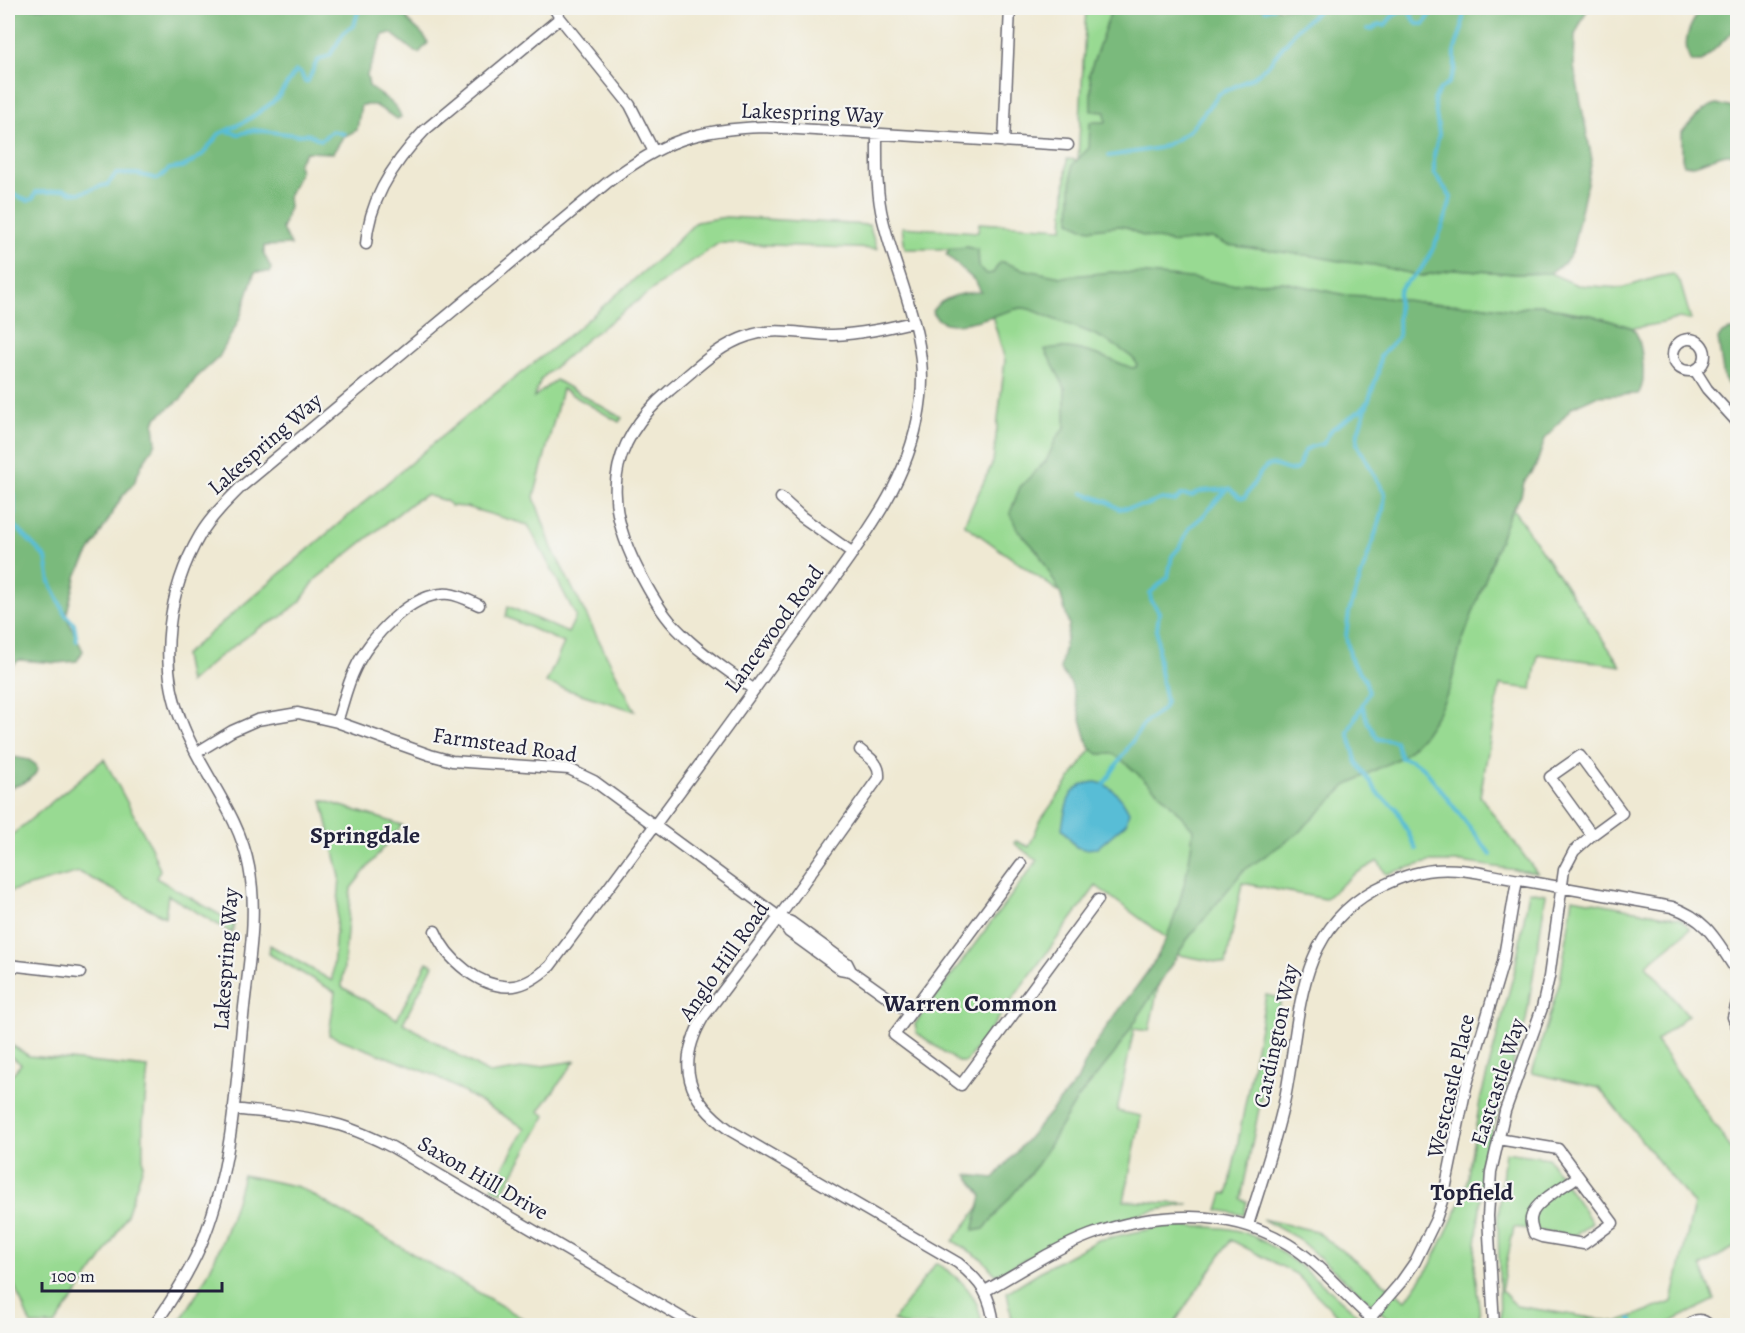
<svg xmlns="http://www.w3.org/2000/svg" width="1745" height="1333" font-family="Alegreya,serif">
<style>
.green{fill:#98da92;stroke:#5d7e66;stroke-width:1.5}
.forest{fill:#7aba7c;stroke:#4e6e5c;stroke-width:1.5}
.water{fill:#58bdd6;stroke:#3d7088;stroke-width:1.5}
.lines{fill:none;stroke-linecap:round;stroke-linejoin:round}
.stream{stroke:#58bdd6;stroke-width:4}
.minor-casing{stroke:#6a6870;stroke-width:13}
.minor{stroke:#fff;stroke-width:10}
.labels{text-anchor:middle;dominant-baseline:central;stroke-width:4.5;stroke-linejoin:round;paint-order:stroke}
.street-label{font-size:22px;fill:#22223b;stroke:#f6f6f2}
.neighbourhood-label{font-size:24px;font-weight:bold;fill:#22223b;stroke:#f6f6f2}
</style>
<rect width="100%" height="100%" fill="#f6f6f2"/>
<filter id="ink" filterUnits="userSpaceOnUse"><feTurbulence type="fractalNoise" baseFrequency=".0167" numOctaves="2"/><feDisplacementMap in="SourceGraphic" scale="12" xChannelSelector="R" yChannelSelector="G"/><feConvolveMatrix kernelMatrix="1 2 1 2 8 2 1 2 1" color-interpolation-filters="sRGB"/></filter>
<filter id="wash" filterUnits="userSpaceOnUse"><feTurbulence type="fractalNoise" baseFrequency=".008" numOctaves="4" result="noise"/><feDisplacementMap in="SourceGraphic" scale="24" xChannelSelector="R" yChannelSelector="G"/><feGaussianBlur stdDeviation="1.35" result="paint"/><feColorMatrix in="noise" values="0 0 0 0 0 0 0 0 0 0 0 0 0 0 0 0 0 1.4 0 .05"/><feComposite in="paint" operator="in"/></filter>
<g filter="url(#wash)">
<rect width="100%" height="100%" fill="#efe9d3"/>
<path class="green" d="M1086,8H1170L1394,270L1423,276L1442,271L1456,269L1515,274L1550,273L1577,285L1622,288L1658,277L1673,274L1680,282L1691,320L1679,318L1663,323L1633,328L1591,315L1533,305L1514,310L1479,305L1431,304L1407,301L1462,435L1621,666L1538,654L1532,689L1500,685L1480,796L1537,873L1461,862H1429L1386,874L1378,861L1353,875L1325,899L1242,883L1226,964L1175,954L1180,948L1096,886L966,1062H958L917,1033L915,1024L1037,861L1014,843L1016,841L1029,847L1040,821L1118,712L1097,619L964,524L993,462L1005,360L976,260L957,248L949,249H905L902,227L978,232L979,223L1063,228L1067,159L1078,160Z
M726,217L869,225L877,249L719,243L672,275L587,339L541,379L534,397L556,380L622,418L619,422L562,389L534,497L552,548L635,711L546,683L564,643L506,617L508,606L568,633L576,616L528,525L466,507L451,506L446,501L426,495L413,502L316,579L300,602L278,619L259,628L216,659L189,683L184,655L460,421L573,332L665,253L696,222Z
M104,759L151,847L160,870L156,878L234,923L232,933L168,895L165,917L79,872L8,892V838Z
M322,800L402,825L351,888L342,987L397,1019L427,962L433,965L403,1023L490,1074L575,1061L539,1111L546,1116L502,1193L492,1188L525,1128L434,1075L329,1035L335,992L269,954L270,945L332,981L340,877Z
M1529,891L1546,894L1526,1021L1486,1150L1474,1264L1481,1325H1396L1297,1238L1262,1219L1316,1231L1406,1300L1430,1266L1465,1193L1480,1101L1515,969Z
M1573,898L1681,919L1690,929L1646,965L1688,1015L1656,1041L1737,1157V1246L1701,1266L1715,1300L1665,1325L1500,1326L1498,1219L1505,1152L1548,1158L1592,1222L1575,1236L1514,1227L1501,1290L1516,1306L1617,1322L1672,1302L1694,1205L1599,1088L1532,1073L1560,981Z
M1161,973L1149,1031L1134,1029L1117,1111L1141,1116L1124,1201L1189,1204L1147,1212L1068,1237L996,1275L982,1259L953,1241Z
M1266,995L1281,998L1241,1199L1247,1202L1244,1215L1218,1210L1223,1193L1228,1194Z
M8,1043L29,1056L148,1068L143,1123V1166L127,1215L103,1257L55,1325H31L12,1280L8,1283V1079L21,1064L8,1054Z
M243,1175L299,1187L534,1325H177C210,1279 229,1230 243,1175Z
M1165,1226C1186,1227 1209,1226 1230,1229C1275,1236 1334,1295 1369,1325H1347L1296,1274L1231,1240L1173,1325H1013L1007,1292L1044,1269L1098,1240Z
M936,1263C961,1278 979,1295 982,1325H902L893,1320Z"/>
<path class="forest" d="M8,8H403C406,27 424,29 428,43L419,53L415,52L391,33L383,35L367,75L369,86C380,96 397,102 401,117L397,119L375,105H361L357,130L343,137L333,153L306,152L298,163L300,172L288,197L289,207L282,229L291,245L264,246V254L271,268L270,272H256L254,274L240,318L219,357L196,378L182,398L156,418L154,424L156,443L142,464L134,483L121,498L77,574L66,616L83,651L77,661L57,663L19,660L11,667L8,674Z
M1112,8H1588L1575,35L1574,67L1592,160L1572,252L1565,262L1550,273L1515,274L1456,269L1421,276L1374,265L1345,262L1312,256L1227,245L1212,238L1174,243L1140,235L1126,227L1119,226L1093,229L1082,228L1070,221L1072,165L1089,148L1090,122H1106L1105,112L1091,111V83L1089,74Z
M1702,8H1737V28L1701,62H1691C1680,42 1690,24 1702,8Z
M1717,104L1737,109V156C1720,148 1703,168 1684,165L1682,158V132C1691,122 1703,107 1717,104Z
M967,247L978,250L979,267L986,274L993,273L1000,262H1003L1022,269L1061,277L1112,272L1148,274L1200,279L1226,284L1284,282L1346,295L1387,297L1431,304L1479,305L1514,310L1533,305H1543L1567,312L1591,315L1633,328C1642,340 1648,382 1638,394L1596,396L1572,407L1545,439L1536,466L1524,482L1521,496L1509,515L1461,645L1450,688L1438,713L1422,737L1402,757L1371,772L1346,786L1297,834L1243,871L1187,940L1115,1053L1076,1101L1038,1164L984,1229L973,1231L982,1196L967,1175L994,1178L1077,1081C1087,1056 1102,1032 1119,1010C1132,992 1146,976 1157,957C1177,920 1190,871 1193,829L1166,799L1123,761L1113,754H1098L1089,747L1071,684L1060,669L1069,625L1060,592L1038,552L1017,529L1010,513L1020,487L1046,461L1057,437L1065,428V388L1045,350C1067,341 1110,359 1132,368L1136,367L1137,364C1133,356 1127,354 1120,349C1099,334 1077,328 1053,319C1044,315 1032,308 1022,308C1001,310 944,341 932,311C942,296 965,292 981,292L976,282L946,254L949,249Z
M1730,330H1737V397L1724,379L1718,339L1722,333Z
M8,756L29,760L36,765L37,771C30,782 20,785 8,788Z"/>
<path class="water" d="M1096,782C1112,785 1122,798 1129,812L1126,823L1097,848L1084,849L1076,847L1062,828C1066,804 1068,784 1096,782Z"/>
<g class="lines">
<path class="stream" d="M1297,8L1319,9
M1265,10L1273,8
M1367,29H1372L1379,24L1385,26C1390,17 1398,10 1409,11L1417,24H1424L1435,8
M226,131L239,134L254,130L297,135L308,134L321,140L332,131L344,134
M1109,156L1159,148L1176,140L1191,129L1219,94L1254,77L1269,64L1298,28L1320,9L1340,8
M8,195H15L28,201L33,199L36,192H49L64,189C82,199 88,187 107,185L116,174H137L158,179L169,169L182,167L192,162L203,154L219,134L246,121L269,105L278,97L296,71L301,73L305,82L308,81L317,61L330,55L345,31L354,26L359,8
M8,486L14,497V525L46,558L50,582L65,614L74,624L77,641
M1083,493L1108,502L1119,509L1147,505L1162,499L1175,501L1181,495L1192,496L1201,491L1230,489L1239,497L1244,498C1252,489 1257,474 1266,467C1275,460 1289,476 1298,468C1300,466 1300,461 1301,459C1304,447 1312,446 1323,444L1332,429L1361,410L1367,402
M1363,707L1367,721L1378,739L1395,741L1401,758L1411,760L1424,768L1491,855
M1104,784L1141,728L1147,721L1163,709L1166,702L1159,666L1157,630L1159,612L1151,600L1150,593L1168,577L1172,556L1179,548L1190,527L1203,516L1226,490
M1416,849L1396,808L1380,796L1357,763L1348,732L1369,692L1364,677L1352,663L1346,637L1349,612L1383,511L1385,494L1357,444L1358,432L1378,373L1380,357L1398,337C1399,329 1397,296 1399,292C1403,281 1415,278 1421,269C1434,251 1447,219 1451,197L1434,173V155L1439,134L1434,100L1440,89L1449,83L1455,69V49L1462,28L1464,8
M1631,1319L1634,1326"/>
</g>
</g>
<g filter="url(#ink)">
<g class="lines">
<defs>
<path id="minor" d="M554,8L560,18L630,105L653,150
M1004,142L1010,8
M366,244C369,200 395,161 425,130L560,18
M1673 355a16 16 0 1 1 32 0a16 16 0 1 1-32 0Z
M1695,370L1707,389L1738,423
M781,498L802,517L853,553
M754,690C729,671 701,654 679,631C664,617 653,598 643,579C602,506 604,446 670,390C695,370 717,346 748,336C776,326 804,335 833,335C861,334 887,328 913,322
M337,722C343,704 347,685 355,669C369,638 412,591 449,594C459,595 470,601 479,605
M860,750C870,758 880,763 879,777L779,917L704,1016C675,1065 687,1100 731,1131L958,1263C981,1282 991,1295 994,1326
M196,753L232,731L257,720L298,713L337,722L430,755L452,761L569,769L594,781L779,917L791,922L847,963L851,971
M1021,864L894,1035L961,1085L1098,900
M779,917L789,932L840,969L851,971L910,1013
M435,931C446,959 481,990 514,986C528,984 540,975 550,966C625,866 699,766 772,665C794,634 817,603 839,572C879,516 914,467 921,397C928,336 897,278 883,220C876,192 877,163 877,134
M8,965L80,973
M1738,999L1733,1017L1738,1029
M233,1109C268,1113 302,1115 335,1124C355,1129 373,1138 392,1147L696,1326
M1498,1139L1558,1149L1613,1223L1584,1244L1542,1237L1534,1234C1532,1227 1529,1222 1532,1215C1535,1202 1566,1185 1577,1177
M1248,1225C1261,1183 1276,1141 1285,1098C1301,1020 1294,934 1374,890C1393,880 1412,872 1434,870C1463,867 1491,876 1520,880C1570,889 1621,898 1672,907C1709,920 1717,942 1738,973
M985,1291C1019,1272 1053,1249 1090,1235C1153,1211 1230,1208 1288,1244C1323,1265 1348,1301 1380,1326
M1370,1318L1401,1282L1415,1262L1436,1219L1444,1195L1466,1087L1503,962L1517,880
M154,1326C174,1297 193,1267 205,1235C233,1162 236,1084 244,1007C249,961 258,913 249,867C239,813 201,773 182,723C157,663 168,590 200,535C211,517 226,502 241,487L608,182C663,141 696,129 764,127L1068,145
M1494,1326L1488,1216L1491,1172L1505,1111L1542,1008L1549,977L1564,870L1574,851L1592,835L1622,813L1580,756L1550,777L1592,835
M1688,1326C1695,1318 1703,1318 1710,1326"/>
</defs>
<use href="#minor" class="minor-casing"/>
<use href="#minor" class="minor"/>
</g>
</g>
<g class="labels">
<g class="street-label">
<text transform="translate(812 113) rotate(2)">Lakespring Way</text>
<text transform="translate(265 444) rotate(-41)">Lakespring Way</text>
<text transform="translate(774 629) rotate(-54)">Lancewood Road</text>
<text transform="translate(505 745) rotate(8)">Farmstead Road</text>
<text transform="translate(226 959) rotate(-86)">Lakespring Way</text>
<text transform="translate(724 961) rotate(-55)">Anglo Hill Road</text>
<text transform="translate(1276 1036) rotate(-78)">Cardington Way</text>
<text transform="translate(1498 1082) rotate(-72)">Eastcastle Way</text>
<text transform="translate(1451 1086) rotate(-77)">Westcastle Place</text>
<text transform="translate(483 1178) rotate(30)">Saxon Hill Drive</text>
</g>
<g class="neighbourhood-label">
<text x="365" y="835">Springdale</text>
<text x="970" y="1003">Warren Common</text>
<text x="1472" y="1192">Topfield</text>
</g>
</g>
<rect width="1745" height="1333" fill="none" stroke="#f6f6f2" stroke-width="30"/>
<path d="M42 1282v9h180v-9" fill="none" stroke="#22223b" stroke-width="3"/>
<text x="51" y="1282" font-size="18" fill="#22223b" stroke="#f6f6f2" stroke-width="4.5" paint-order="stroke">100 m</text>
</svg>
